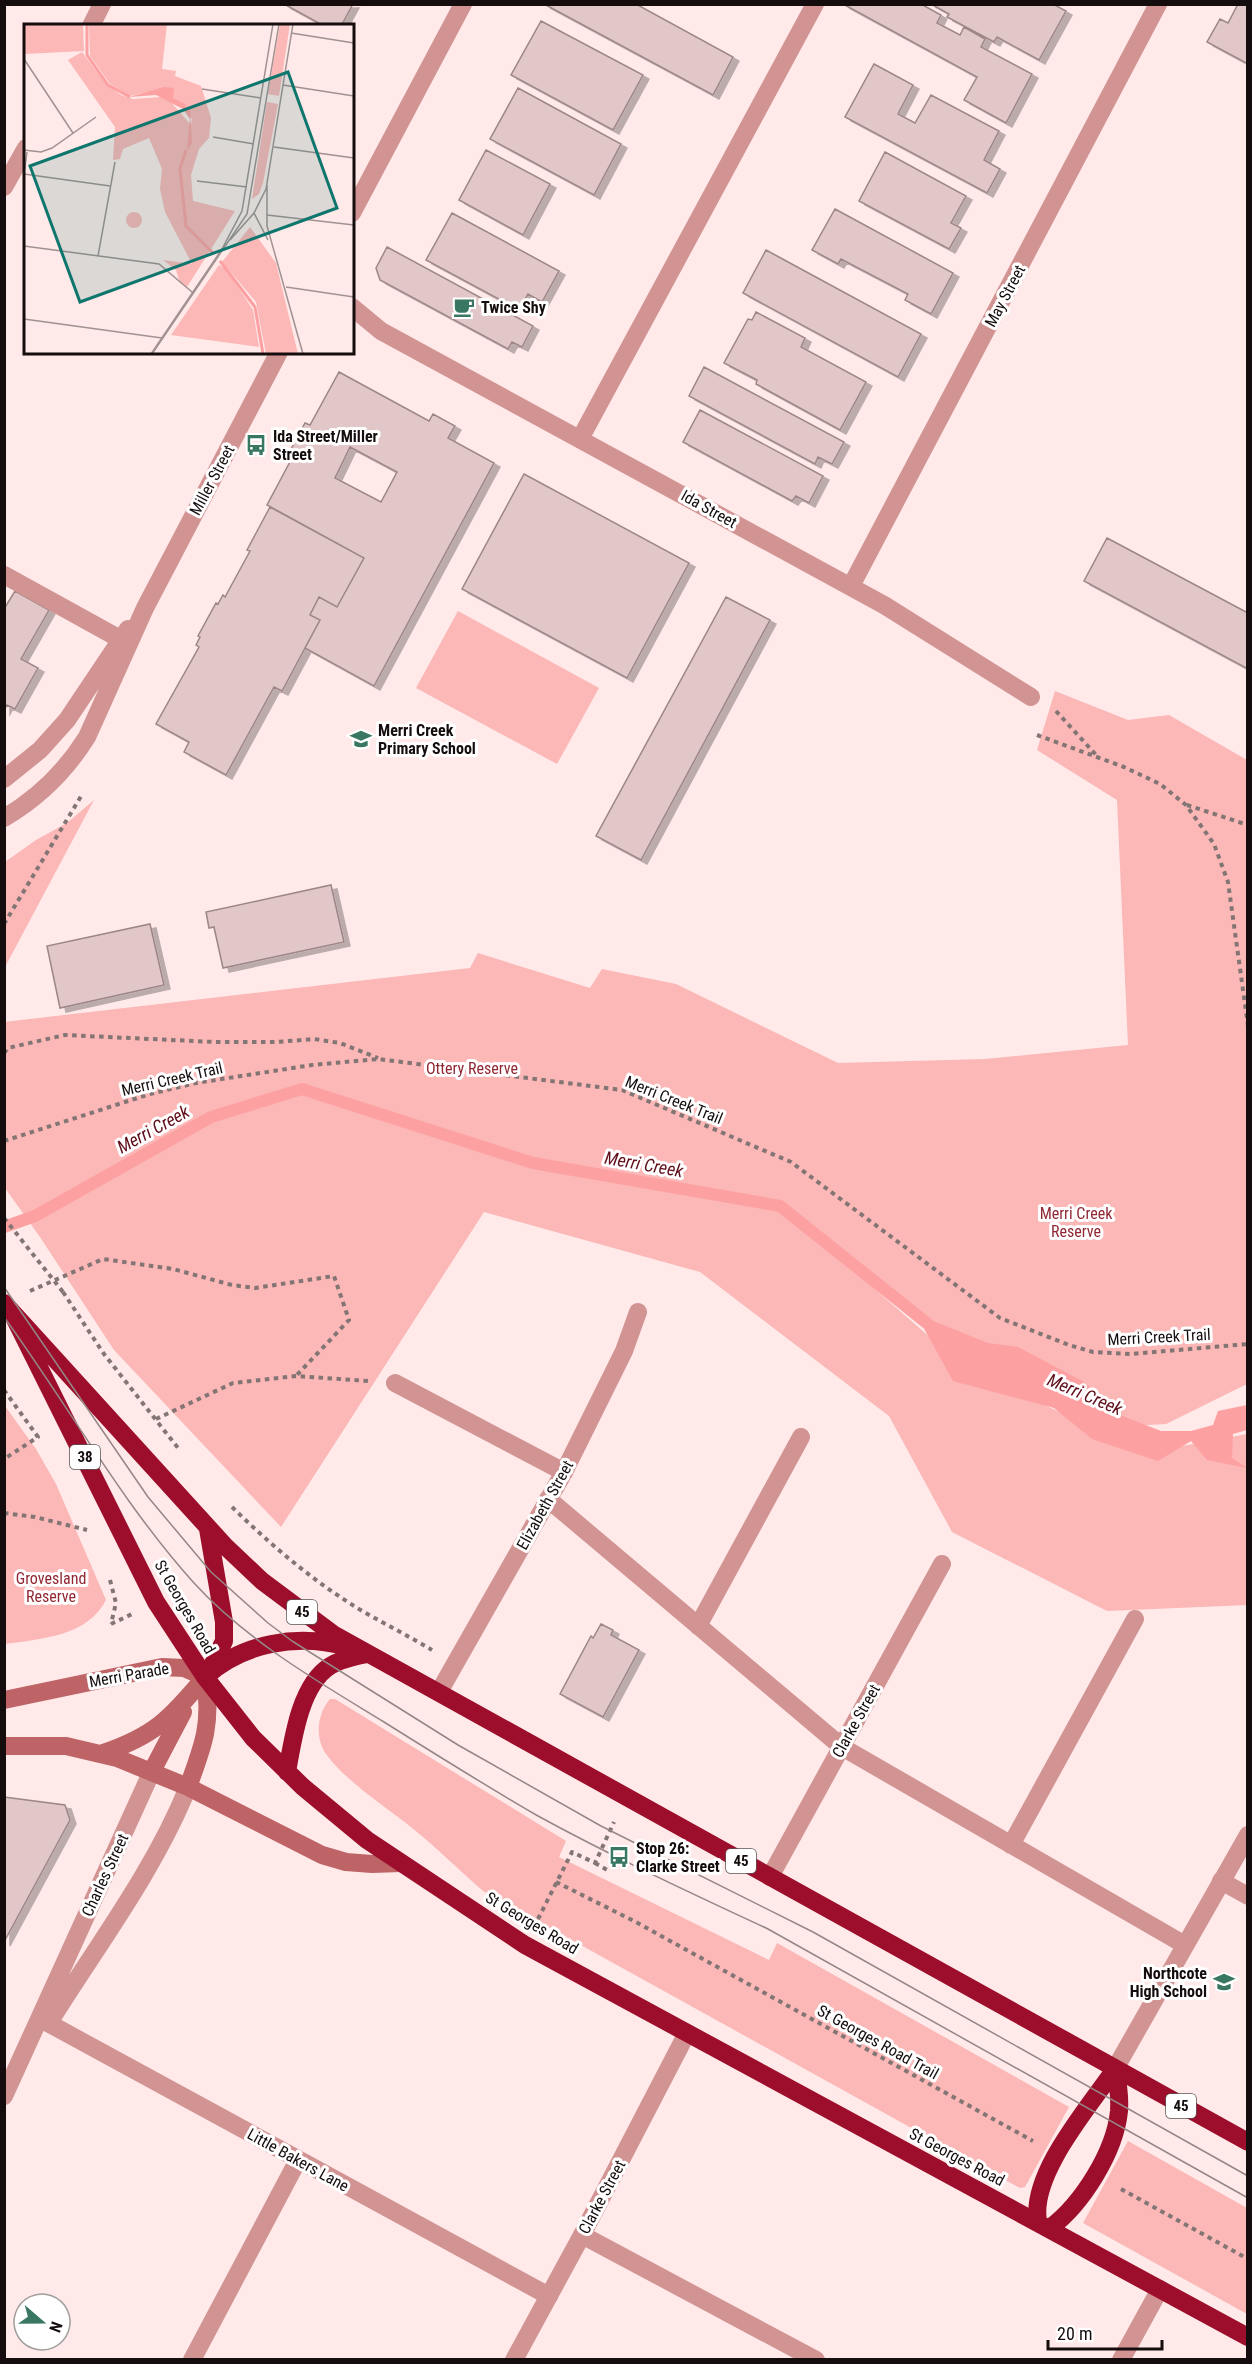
<svg xmlns="http://www.w3.org/2000/svg" width="1252" height="2364" font-family="'Roboto Condensed',sans-serif">
<style>
.green{fill:#fcb7b7}
.water{fill:#fda0a2}
.lines{fill:none;stroke-linecap:round;stroke-linejoin:round}
.stream{stroke:#fda0a2;stroke-width:12}
.building{fill:#e1c7c7;stroke:#9e8686;stroke-width:1.5;fill-rule:evenodd;filter:url(#shadow)}
.path{stroke:#847575;stroke-width:4;stroke-dasharray:4.5 4.5;stroke-linecap:butt}
.lane{stroke:#d29393;stroke-width:18}
.street{stroke:#d29393;stroke-width:18}
.secondary{stroke:#be6366;stroke-width:18}
.highway{stroke:#9c0e2b;stroke-width:18}
.tram{stroke:#958686;stroke-width:1.5}
.path-bridge{stroke:#847575;stroke-width:4;stroke-dasharray:4.5 4.5;stroke-linecap:butt}
.labels{text-anchor:middle;dominant-baseline:central;stroke-width:6;stroke-linejoin:round;paint-order:stroke}
.shield{fill:#fff;stroke:#5b5656;stroke-width:1.5}
.shield-label{font-size:15px;font-weight:bold;fill:#150d0d}
.street-label{font-size:16px;fill:#150d0d;stroke:#fff}
.poi-label{font-size:16px;font-weight:bold;fill:#150d0d;stroke:#fff;text-anchor:start}
.park-label{font-size:16px;fill:#902632;stroke:#fff}
.water-label{font-size:18px;font-style:italic;fill:#5f0e1a;stroke:#fff}
.inset-river{fill:none;stroke:#fda0a2;stroke-width:3}
.inset-road{fill:none;stroke:#a19191;stroke-width:1.5}
.view{fill:#0f766e;fill-opacity:0.15;stroke:#0f766e;stroke-width:3}
.inset-edge{fill:none;stroke:#150d0d;stroke-width:3}
</style>
<defs>
<filter id="shadow"><feDropShadow dx="6" dy="4" stdDeviation="0" flood-color="#0004"/></filter>
</defs>
<rect width="100%" height="100%" fill="#ffe9e9"/>
<path class="green" d="M458,611L599,688L557,764L416,688Z
M1055,691L1128,720L1169,715L1247,760V1384L1166,1424L1111,1427L985,1369L793,1218L970,1372L1150,1452L1247,1434V1605L1107,1611L952,1532L889,1416L700,1272L484,1212L281,1527L114,1350L40,1237L5,1188L4,1022L470,968L478,953L590,988L602,969L676,984L838,1063L985,1059L1128,1045L1117,800L1037,750Z
M94,800L5,967V862L36,840L67,823Z
M5,1406L36,1449L56,1484L106,1600C88,1636 41,1639 5,1644Z
M330,1699H335L566,1841L559,1857L769,1960L777,1943L1069,2107L1025,2187L1020,2188L483,1891C459,1870 436,1847 411,1827C386,1807 340,1777 324,1751C315,1735 318,1713 330,1699Z
M1128,2141L1247,2208V2314L1083,2223Z"/>
<path class="water" d="M916,1314L988,1343L1018,1347L1082,1381L1110,1403L1115,1413L1161,1431H1191L1213,1425L1218,1411L1247,1405V1430L1233,1434L1232,1458L1247,1468L1207,1460L1191,1441L1158,1461L1092,1439L1054,1408L953,1381Z"/>
<g class="lines">
<path class="stream" d="M4,1227L35,1216L211,1117L302,1089L533,1163L780,1206L928,1324"/>
</g>
<path class="building" d="M284,4H353L341,26H324Z
M544,4H636L733,57L713,95Z
M843,4H921L941,15L937,23L960,35L964,27L985,39L981,47L1032,74L1006,123L964,100L977,77Z
M931,4H1053L1066,11L1039,60L997,37L994,42L947,17L949,14Z
M1238,4H1248V64L1207,42L1220,19L1228,23Z
M541,21L643,75L613,130L511,75Z
M874,64L913,85L898,114L915,123L931,95L999,131L984,160L1000,169L987,193L845,117Z
M518,88L621,144L594,195L490,139Z
M486,150L550,184L523,235L459,200Z
M885,152L966,196L951,223L961,228L949,249L859,201Z
M835,209L953,273L931,314L905,300L908,294L841,259L838,264L812,250Z
M452,213L559,271L542,302L528,294L519,310L426,260Z
M387,247L533,326L522,347L512,342L508,349L380,280L376,268Z
M766,250L921,334L898,377L743,293Z
M756,312L805,338L801,347L866,382L840,430L756,384L757,380L724,363L748,319L752,320Z
M704,367L844,442L832,464L818,457L815,464L689,396Z
M339,372L429,421L433,414L455,426L448,438L494,463L374,686L305,648L320,620L310,615L319,597L337,607L364,558L267,505L292,458L288,455L305,423L310,425ZM350,447L397,472L381,502L335,478Z
M700,410L823,476L809,503L796,496L792,501L683,442Z
M524,474L689,563L627,678L462,589Z
M270,507L364,558L337,607L319,597L310,615L320,620L282,691L274,687L226,775L184,752L189,742L156,724L199,647L196,645L200,637L198,636L216,603L218,604L223,595L225,597L250,551L247,550Z
M1107,538L1248,613V669L1084,581Z
M15,591L49,610L21,659L38,668L15,709L7,705L4,710V609Z
M726,597L770,620L641,860L596,836Z
M331,885L344,942L223,968L214,927L209,928L206,912Z
M150,924L164,985L60,1008L47,946Z
M601,1624L613,1630L611,1635L639,1650L603,1717L560,1694L591,1636L593,1638Z
M4,1797L65,1805L70,1820L4,1942Z"/>
<g class="lines">
<path class="path" d="M1056,711L1097,756
M1037,735L1124,767L1160,784L1186,805L1214,844L1228,882L1248,1026
M1187,805L1248,825
M4,924L83,793
M4,1053L8,1048L65,1035L215,1042H277L314,1039L340,1043L378,1058
M4,1141L150,1094L196,1083L312,1065L378,1059L622,1090L791,1162L1000,1318L1069,1345L1093,1352L1131,1354L1248,1344
M30,1291L103,1259L173,1269L232,1285L255,1288L334,1276L349,1320L296,1376
M63,1292L104,1354L178,1448
M4,1390L38,1437L4,1459
M156,1419L233,1383L296,1376L368,1381
M232,1507C272,1546 315,1583 364,1612C387,1625 410,1637 432,1650
M4,1513L35,1517L87,1530
M110,1580L116,1603L111,1624
M111,1624L132,1614
M595,1863L609,1871
M556,1882L634,1921L1033,2141
M538,1919L572,1852L595,1863L614,1822
M1121,2189L1248,2259"/>
<path class="lane" d="M91,26L102,4
M4,187L26,148
M580,439L815,4
M4,575L120,639
M395,1383L564,1472
M548,1499L842,1747L1185,1945
M698,1626L801,1437
M1011,1845L1135,1619
M1221,1881L1248,1896
M48,2023L549,2296
M582,2235L816,2360
M192,2360L298,2160"/>
<path class="street" d="M352,213L463,4
M352,307L381,331L884,605L1031,697
M851,586L1158,4
M4,779L40,750L67,720L128,629
M4,818C38,798 67,769 87,737L145,608L279,352
M439,1692L564,1472L624,1351L638,1312
M770,1877L942,1564
M52,2018C99,1943 155,1869 188,1787
M1115,2069L1248,1835
M4,2096L152,1771
M514,2360L582,2235L687,2033
M1121,2360L1160,2289"/>
<path class="secondary" d="M4,1700L162,1667L184,1668L205,1677
M4,1746H66L117,1758L188,1787L322,1855L346,1862L372,1864L401,1863
M103,1753C154,1736 171,1718 205,1677
M152,1771L183,1712
M188,1787C204,1744 212,1723 205,1677"/>
<path class="highway" d="M4,1303L225,1546L262,1581L333,1634L1248,2142
M12,1313L156,1602L205,1677L253,1738L303,1787L367,1840L525,1945L1248,2337
M208,1529L224,1622V1641L211,1668
M205,1677C242,1643 298,1633 347,1647
M287,1772C293,1739 300,1685 330,1666C341,1659 354,1657 366,1654
M1038,2221C1030,2174 1089,2107 1115,2069
M1050,2228C1082,2204 1115,2152 1119,2111C1120,2097 1118,2083 1115,2069"/>
<path class="tram" d="M4,1287L148,1497L211,1572L268,1623L292,1641L458,1745L601,1826L813,1932L1248,2176
M4,1317C68,1405 121,1502 194,1583C247,1641 317,1681 384,1722C435,1754 486,1786 538,1816C613,1857 691,1893 768,1929L1248,2198"/>
<path class="path-bridge" d="M4,1218L63,1292"/>
</g>
<defs>
<symbol id="cafe-bare" viewBox="-9 -9 18 18"><path d="M-5.5-4.5H6V0H3Q3 3.5 0 3.5H-2.5Q-5.5 3.5-5.5 0ZM3-3.2v2h1.7v-2ZM-6 4.5H4V6H-6Z" fill="#3a7762" stroke="#fff" stroke-width="2.5" paint-order="stroke"/></symbol>
<symbol id="bus-bare" viewBox="-9 -9 18 18"><path d="M-5-6H5V4H4V6H2V4H-2V6H-4V4H-5ZM-3.5-4V0h7V-4ZM-3.5 1.2v1.5H-2V1.2ZM2 1.2v1.5H3.5V1.2Z" fill="#3a7762" stroke="#fff" stroke-width="2.5" paint-order="stroke"/></symbol>
<symbol id="school-bare" viewBox="-9 -9 18 18"><path d="M0-5L7-2L0 1L-7-2ZM-4 1L0 2.5L4 1V4Q0 6-4 4Z" fill="#3a7762" stroke="#fff" stroke-width="2.5" paint-order="stroke"/></symbol>
</defs>
<g fill-rule="evenodd">
<use href="#cafe-bare" x="449" y="292" width="30" height="30"/>
<use href="#bus-bare" x="241" y="430" width="30" height="30"/>
<use href="#school-bare" x="346" y="724" width="30" height="30"/>
<use href="#bus-bare" x="604" y="1842" width="30" height="30"/>
<use href="#school-bare" x="1209" y="1967" width="30" height="30"/>
</g>
<g class="labels">
<g class="shield">
<rect x="70" y="1445" width="30" height="24" rx="4.5"/>
<rect x="287" y="1600" width="30" height="24" rx="4.5"/>
<rect x="726" y="1849" width="30" height="24" rx="4.5"/>
<rect x="1166" y="2094" width="30" height="24" rx="4.5"/>
</g>
<g class="shield-label">
<text x="85" y="1457">38</text>
<text x="302" y="1612">45</text>
<text x="741" y="1861">45</text>
<text x="1181" y="2106">45</text>
</g>
<g class="street-label">
<text transform="translate(1005 296) rotate(-62)">May Street</text>
<text transform="translate(212 480) rotate(-62)">Miller Street</text>
<text transform="translate(709 509) rotate(29)">Ida Street</text>
<text transform="translate(172 1079) rotate(-13)">Merri Creek Trail</text>
<text transform="translate(674 1100) rotate(22)">Merri Creek Trail</text>
<text transform="translate(1159 1337) rotate(-3)">Merri Creek Trail</text>
<text transform="translate(545 1505) rotate(-61)">Elizabeth Street</text>
<text transform="translate(185 1607) rotate(60)">St Georges Road</text>
<text transform="translate(129 1675) rotate(-10)">Merri Parade</text>
<text transform="translate(856 1721) rotate(-61)">Clarke Street</text>
<text transform="translate(105 1875) rotate(-65)">Charles Street</text>
<text transform="translate(532 1923) rotate(31)">St Georges Road</text>
<text transform="translate(878 2042) rotate(29)">St Georges Road Trail</text>
<text transform="translate(957 2157) rotate(28)">St Georges Road</text>
<text transform="translate(298 2160) rotate(29)">Little Bakers Lane</text>
<text transform="translate(602 2197) rotate(-62)">Clarke Street</text>
</g>
<g class="poi-label">
<text x="481" y="307">Twice Shy</text>
<text x="273" y="436">Ida Street/Miller<tspan x="273" dy="18">Street</tspan></text>
<text x="378" y="730">Merri Creek<tspan x="378" dy="18">Primary School</tspan></text>
<text x="636" y="1848">Stop 26:<tspan x="636" dy="18">Clarke Street</tspan></text>
<text x="1207" y="1973" text-anchor="end">Northcote<tspan x="1207" dy="18">High School</tspan></text>
</g>
<g class="park-label">
<text x="472" y="1068">Ottery Reserve</text>
<text x="1076" y="1213">Merri Creek<tspan x="1076" dy="18">Reserve</tspan></text>
<text x="51" y="1578">Grovesland<tspan x="51" dy="18">Reserve</tspan></text>
</g>
<g class="water-label">
<text transform="translate(153 1129) rotate(-29)">Merri Creek</text>
<text transform="translate(644 1164) rotate(10)">Merri Creek</text>
<text transform="translate(1085 1394) rotate(23)">Merri Creek</text>
</g>
</g>
<g transform="translate(24 24)">
<rect width="330" height="330" fill="#ffe9e9"/>
<path d="M0,0H59L60,27L0,30ZM65,0H143L138,45L152,47L151,52L177,62L187,94L185,114L175,125L167,151L169,177L211,187L163,263L156,259L152,246L139,236L168,240L141,188L136,165L138,145L125,114L99,125L96,135L89,136L91,103L44,36L58,28L82,60L97,71L109,75L137,73L146,77L167,101L168,95L146,70L132,66L106,72L86,60L66,32ZM256,0H266L255,72L244,70ZM243,78L254,80L239,159L235,170L228,175ZM102 196a8 8 0 1 1 16 0a8 8 0 1 1-16 0ZM226,203L252,239L274,330H242L232,278L198,238ZM195,241L203,246L229,286L235,323L147,311Z" fill="#fcb7b7"/>
<path d="M140,63L150,64L149,74L161,80L163,87L166,84L168,119L163,126L166,95L159,85L132,71L105,73Z" fill="#fda0a2"/>
<path class="inset-river" d="M63,0V31L84,61L106,73M162,126L156,145L162,202L189,229M196,237L231,283L239,330"/>
<path class="inset-road" d="M267,9L330,19M0,35L49,109M259,61L330,72M178,65L237,74M189,113L230,120M250,123L330,134M0,126L17,128L28,124L72,93M0,150L86,162M0,150L3,128M173,157L223,163M243,161V202L279,330M230,189L244,216M243,191L330,201M206,216L230,189L242,165L269,0M0,222L135,240L168,268M74,232L91,138M262,263L330,273M0,295L138,314M127,330L198,225L218,187L249,0M128,330L223,190L255,0"/>
<path class="view" d="M264,48L313,184L56,278L6,142Z"/>
<rect width="330" height="330" class="inset-edge"/>
</g>
<rect width="1252" height="2364" fill="none" stroke="#150d0d" stroke-width="12"/>
<g transform="translate(42 2322) rotate(110)"><circle r="28" fill="#ffffff" stroke="#a19e9e" stroke-width="1.5"/>
<path d="M0-4.5L10 22L0 15L-10 22Z" fill="#3a7762"/>
<text y="-9" font-size="16" font-weight="bold" text-anchor="middle" fill="#150d0d">N</text>
</g>
<path d="M1048 2340v9h114v-9" fill="none" stroke="#150d0d" stroke-width="3"/>
<text x="1057" y="2340" font-size="18" fill="#150d0d" stroke="#ffffff" stroke-width="4.5" paint-order="stroke">20 m</text>
</svg>
